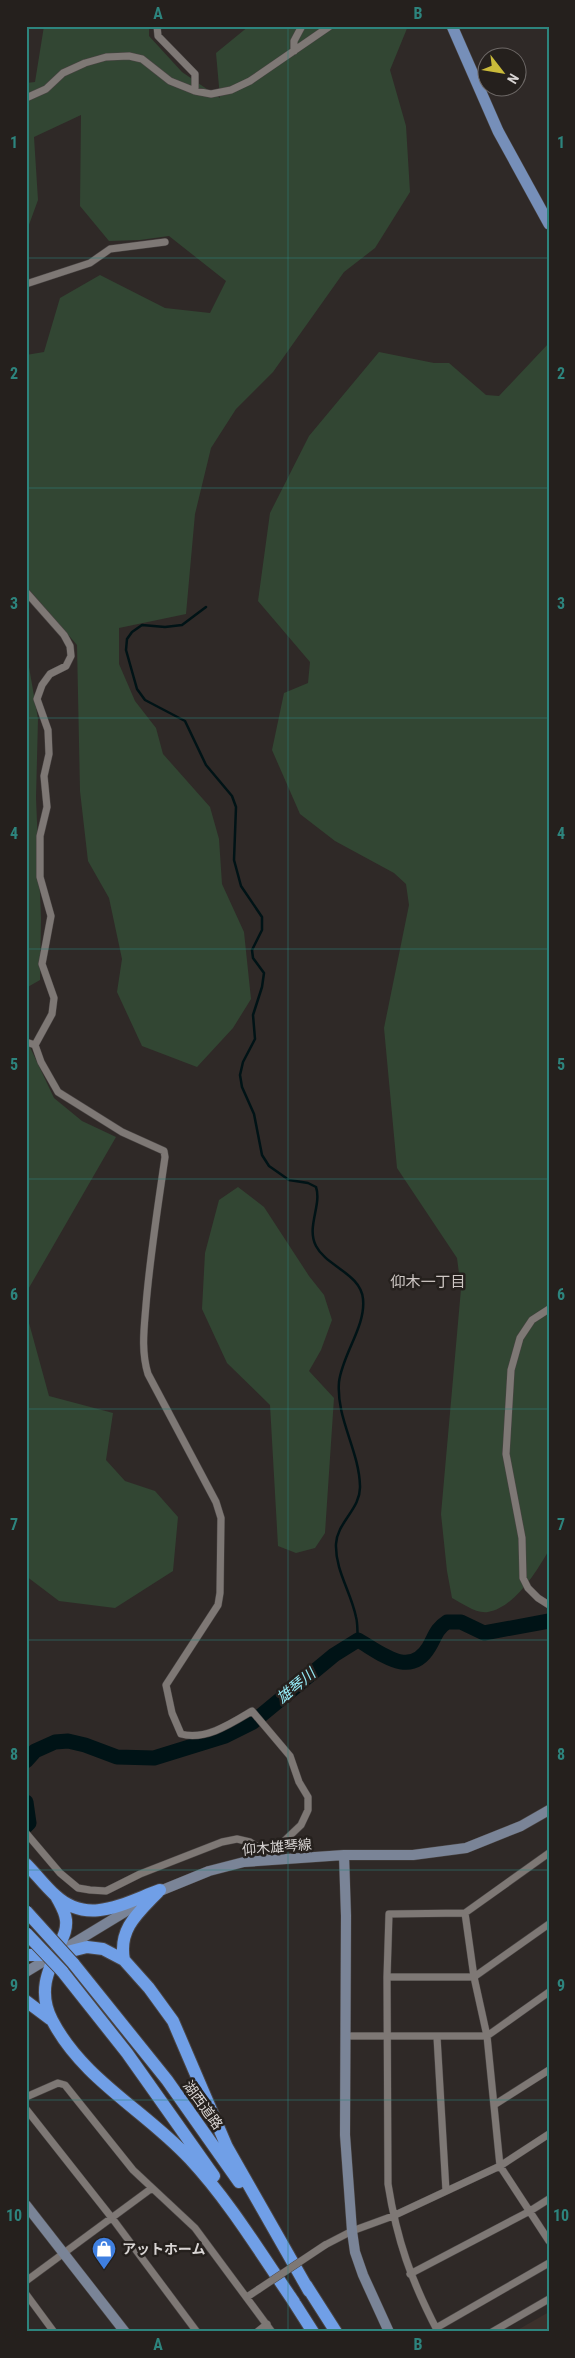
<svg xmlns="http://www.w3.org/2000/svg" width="575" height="2358" font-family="'Roboto Condensed','Noto Sans JP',sans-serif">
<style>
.built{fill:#3c302b}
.green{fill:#324633}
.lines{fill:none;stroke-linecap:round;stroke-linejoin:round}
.stream{stroke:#001316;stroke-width:2.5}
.river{stroke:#001316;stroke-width:15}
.street-casing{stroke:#494443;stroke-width:8}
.secondary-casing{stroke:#494443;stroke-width:11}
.primary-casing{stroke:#494443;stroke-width:12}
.highway-casing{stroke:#494443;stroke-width:14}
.street{stroke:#7e7875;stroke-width:7}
.secondary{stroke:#7a8497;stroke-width:10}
.primary{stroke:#768fb9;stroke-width:11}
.highway{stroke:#709fe7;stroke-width:12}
.street-bridge-casing{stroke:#494443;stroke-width:8;stroke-linecap:butt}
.highway-bridge-casing{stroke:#494443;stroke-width:14;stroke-linecap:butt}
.street-bridge{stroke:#7e7875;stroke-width:7}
.highway-bridge{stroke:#709fe7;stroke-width:12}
.grid{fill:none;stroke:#2d847d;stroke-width:1;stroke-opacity:0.55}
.labels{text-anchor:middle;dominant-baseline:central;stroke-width:5;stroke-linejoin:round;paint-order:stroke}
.street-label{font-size:14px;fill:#d8d4d3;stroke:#25201d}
.poi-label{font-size:14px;font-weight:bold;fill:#d8d4d3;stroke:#25201d;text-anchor:start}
.neighbourhood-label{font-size:15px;fill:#cec7c4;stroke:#25201d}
.water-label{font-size:15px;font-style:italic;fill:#95eaf6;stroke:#25201d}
.neatline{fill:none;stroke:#2d847d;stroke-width:2}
.grid-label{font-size:16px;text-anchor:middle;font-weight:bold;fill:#2d847d}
</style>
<rect width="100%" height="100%" fill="#2f2927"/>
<path class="built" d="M549,2312V2332H514Z"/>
<path class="green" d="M44,26H149V36L182,72L220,98L216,53L249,26H408L390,70L406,126L410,192L375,248L344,272L273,372L236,409L211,448L195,514L186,614L119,628V664L135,701L156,728L163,754L210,807L219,839L222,884L244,932L251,999L233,1028L197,1067L142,1046L117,992L122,959L109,898L88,861L80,791L77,645L26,586V355L44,352L60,298L100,275L165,308L210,313L226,281L169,236L140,240L109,241L80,206L81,115L34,137L38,200L26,233V83L35,82Z
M549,343V1550C537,1571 514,1608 488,1612C476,1614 462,1603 452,1598L447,1571L441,1514L461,1289L457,1258L397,1168L384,1028L409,905L406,884L394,873L335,841L300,814L272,750L284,693L308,683L310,662L258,601L270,513L309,436L379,352L434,363H449L486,395L499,396Z
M26,664L29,667L38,719L36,798L41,918L40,980L26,988Z
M26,1044L29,1045L54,1098L82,1121L116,1137L26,1293Z
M238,1187L264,1207L309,1276L324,1295L332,1320L321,1350L309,1371L334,1398L325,1533L315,1548L296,1553L278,1546L270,1405L227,1363L202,1309L205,1253L219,1200Z
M26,1312L49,1396L113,1413L106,1460L125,1481L155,1491L178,1517L173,1571L115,1608L59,1601L26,1576Z"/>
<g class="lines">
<path class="stream" d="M206,607L182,625L165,627L142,625L132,632L127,639L126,650L137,689L145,700L185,721L206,765L232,796L236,807L234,860L241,886L262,917V930L252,950L253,958L264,973L262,987L253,1015L255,1039L243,1062L240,1075L242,1087L254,1114L262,1155L269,1166L289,1180L308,1183L316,1187C322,1205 306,1227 316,1246C326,1266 361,1274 363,1299C366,1326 342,1355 339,1382C336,1418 359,1450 360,1486C361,1509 337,1522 336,1544C335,1570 351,1592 356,1617C358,1624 357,1632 358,1640
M549,1442V1448"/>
<path class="river" d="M26,1761L35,1751L55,1742L68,1741L85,1745L117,1757L154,1758L225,1736L253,1722L334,1655L358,1640C381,1653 410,1679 429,1647C435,1637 436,1629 447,1622H461L484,1633L549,1621
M26,1802L29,1823L26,1826"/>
<defs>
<path id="street" d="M157,26L158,36L195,74V91
M294,51V41L302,26
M26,98L46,89L63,73L85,63L106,57L129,56L142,59L170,81L195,91L211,94L231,90L250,81L330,26
M26,284L90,263L110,249L165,242
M26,592L64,635L70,646L71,656L66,666L50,674L42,685L37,699L48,730L49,754L44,776L47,807L40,836V877L51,916L42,964L54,998L52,1014L35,1045L41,1062L58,1092L122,1132L164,1151L165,1157C158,1206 150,1256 146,1305C144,1329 141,1351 148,1374L216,1502L221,1518L220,1593L218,1605L166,1685L172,1713L181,1734C205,1741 232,1723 252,1711L290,1756L299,1782L308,1797V1810L301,1825L281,1844L277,1852L270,1855
M26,1042L35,1045
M549,1309L532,1320L520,1338L511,1370L506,1454L522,1538L523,1578L528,1588L538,1598L549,1605
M26,1833L60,1873L78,1888L90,1890L106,1891L140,1874L222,1842L237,1839L250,1842L270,1855
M465,1913L474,1977L487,2036L500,2166L549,2241
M387,1977H474L549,1924
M346,2036H487L549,1992
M437,2037L446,2191
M26,2097L58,2083L65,2085L133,2170L195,2228L272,2332
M494,2105L549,2070
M26,2109L112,2218L197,2332
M325,2245L352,2231L393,2216L500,2166L549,2134
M410,2274L530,2211L549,2199
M26,2281L152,2188
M26,2294L54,2332
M247,2297L259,2289
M436,2328L549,2263
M257,2332L267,2324
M438,2332C411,2280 397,2241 388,2184L387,1977L389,1914L465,1913L549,1853
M492,2332L549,2299"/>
<path id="secondary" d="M344,1855L346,1916L345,2135L352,2231L355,2252L363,2275L389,2332
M155,1893L209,1871L244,1862L344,1855H413L466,1848L521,1826L549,1810
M26,1972L143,1901
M26,2205L125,2332"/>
<path id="primary" d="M452,26L498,131L549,224"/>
<path id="highway" d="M26,1864C36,1874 45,1886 55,1895C88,1926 124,1903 160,1890
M56,1896C60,1904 65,1911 66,1920C67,1930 63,1937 59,1946C47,1972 38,1993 52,2020C83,2080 146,2111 190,2159C230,2202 261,2254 294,2302
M26,1955H55L87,1947L103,1949L124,1960L149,1988L173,2021L227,2147L309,2291
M124,1960C118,1929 138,1913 158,1892
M73,1963L167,2080L239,2182
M62,1971L127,2053L214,2176
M26,2001L50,2019
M306,2285L336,2332
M290,2296L313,2332"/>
</defs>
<use href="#street" class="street-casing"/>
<use href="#secondary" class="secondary-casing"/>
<use href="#primary" class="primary-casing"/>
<use href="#highway" class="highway-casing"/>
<use href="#street" class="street"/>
<use href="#secondary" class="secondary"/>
<use href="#primary" class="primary"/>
<use href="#highway" class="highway"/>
<defs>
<path id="street-bridge" d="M259,2289L325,2245"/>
<path id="highway-bridge" d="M26,1911L73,1963
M26,1933L62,1971"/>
</defs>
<use href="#street-bridge" class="street-bridge-casing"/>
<use href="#highway-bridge" class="highway-bridge-casing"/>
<use href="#street-bridge" class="street-bridge"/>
<use href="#highway-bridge" class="highway-bridge"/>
</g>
<path class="grid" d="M288,26V2332M26,258H549M26,488H549M26,718H549M26,949H549M26,1179H549M26,1409H549M26,1640H549M26,1870H549M26,2100H549"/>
<defs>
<symbol id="shop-pin" viewBox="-11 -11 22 30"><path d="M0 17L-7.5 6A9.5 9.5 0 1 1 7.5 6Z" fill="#3f7fe0" stroke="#25201d"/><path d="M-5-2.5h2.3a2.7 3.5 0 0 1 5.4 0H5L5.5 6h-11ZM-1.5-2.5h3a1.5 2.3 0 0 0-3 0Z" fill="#fff"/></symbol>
</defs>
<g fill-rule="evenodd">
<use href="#shop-pin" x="90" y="2235" width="28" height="38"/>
</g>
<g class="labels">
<g class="street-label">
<text transform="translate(277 1847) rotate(-5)">仰木雄琴線</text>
<text transform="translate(203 2105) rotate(54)">湖西道路</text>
</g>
<g class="poi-label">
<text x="122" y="2249">アットホーム</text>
</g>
<g class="neighbourhood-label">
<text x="428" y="1282">仰木一丁目</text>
</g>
<g class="water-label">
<text transform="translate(296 1686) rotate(-40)">雄琴川</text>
</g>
</g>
<rect width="575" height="2358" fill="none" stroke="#25201d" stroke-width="55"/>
<g transform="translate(502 72) rotate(121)"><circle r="24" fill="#25201d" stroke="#6d6866"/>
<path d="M0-4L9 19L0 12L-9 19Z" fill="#caba3a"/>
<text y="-8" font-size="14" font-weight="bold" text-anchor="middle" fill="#d8d4d3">N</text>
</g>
<rect x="28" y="28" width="520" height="2302" class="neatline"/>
<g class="grid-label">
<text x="158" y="19">A</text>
<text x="418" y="19">B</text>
<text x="14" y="148">1</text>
<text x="561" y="148">1</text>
<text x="14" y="379">2</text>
<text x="561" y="379">2</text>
<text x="14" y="609">3</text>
<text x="561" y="609">3</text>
<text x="14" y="839">4</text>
<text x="561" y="839">4</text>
<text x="14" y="1070">5</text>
<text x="561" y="1070">5</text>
<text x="14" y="1300">6</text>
<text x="561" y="1300">6</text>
<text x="14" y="1530">7</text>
<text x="561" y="1530">7</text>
<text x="14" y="1760">8</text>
<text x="561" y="1760">8</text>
<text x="14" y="1991">9</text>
<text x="561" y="1991">9</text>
<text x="14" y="2221">10</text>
<text x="561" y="2221">10</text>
<text x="158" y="2350">A</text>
<text x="418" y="2350">B</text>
</g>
</svg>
